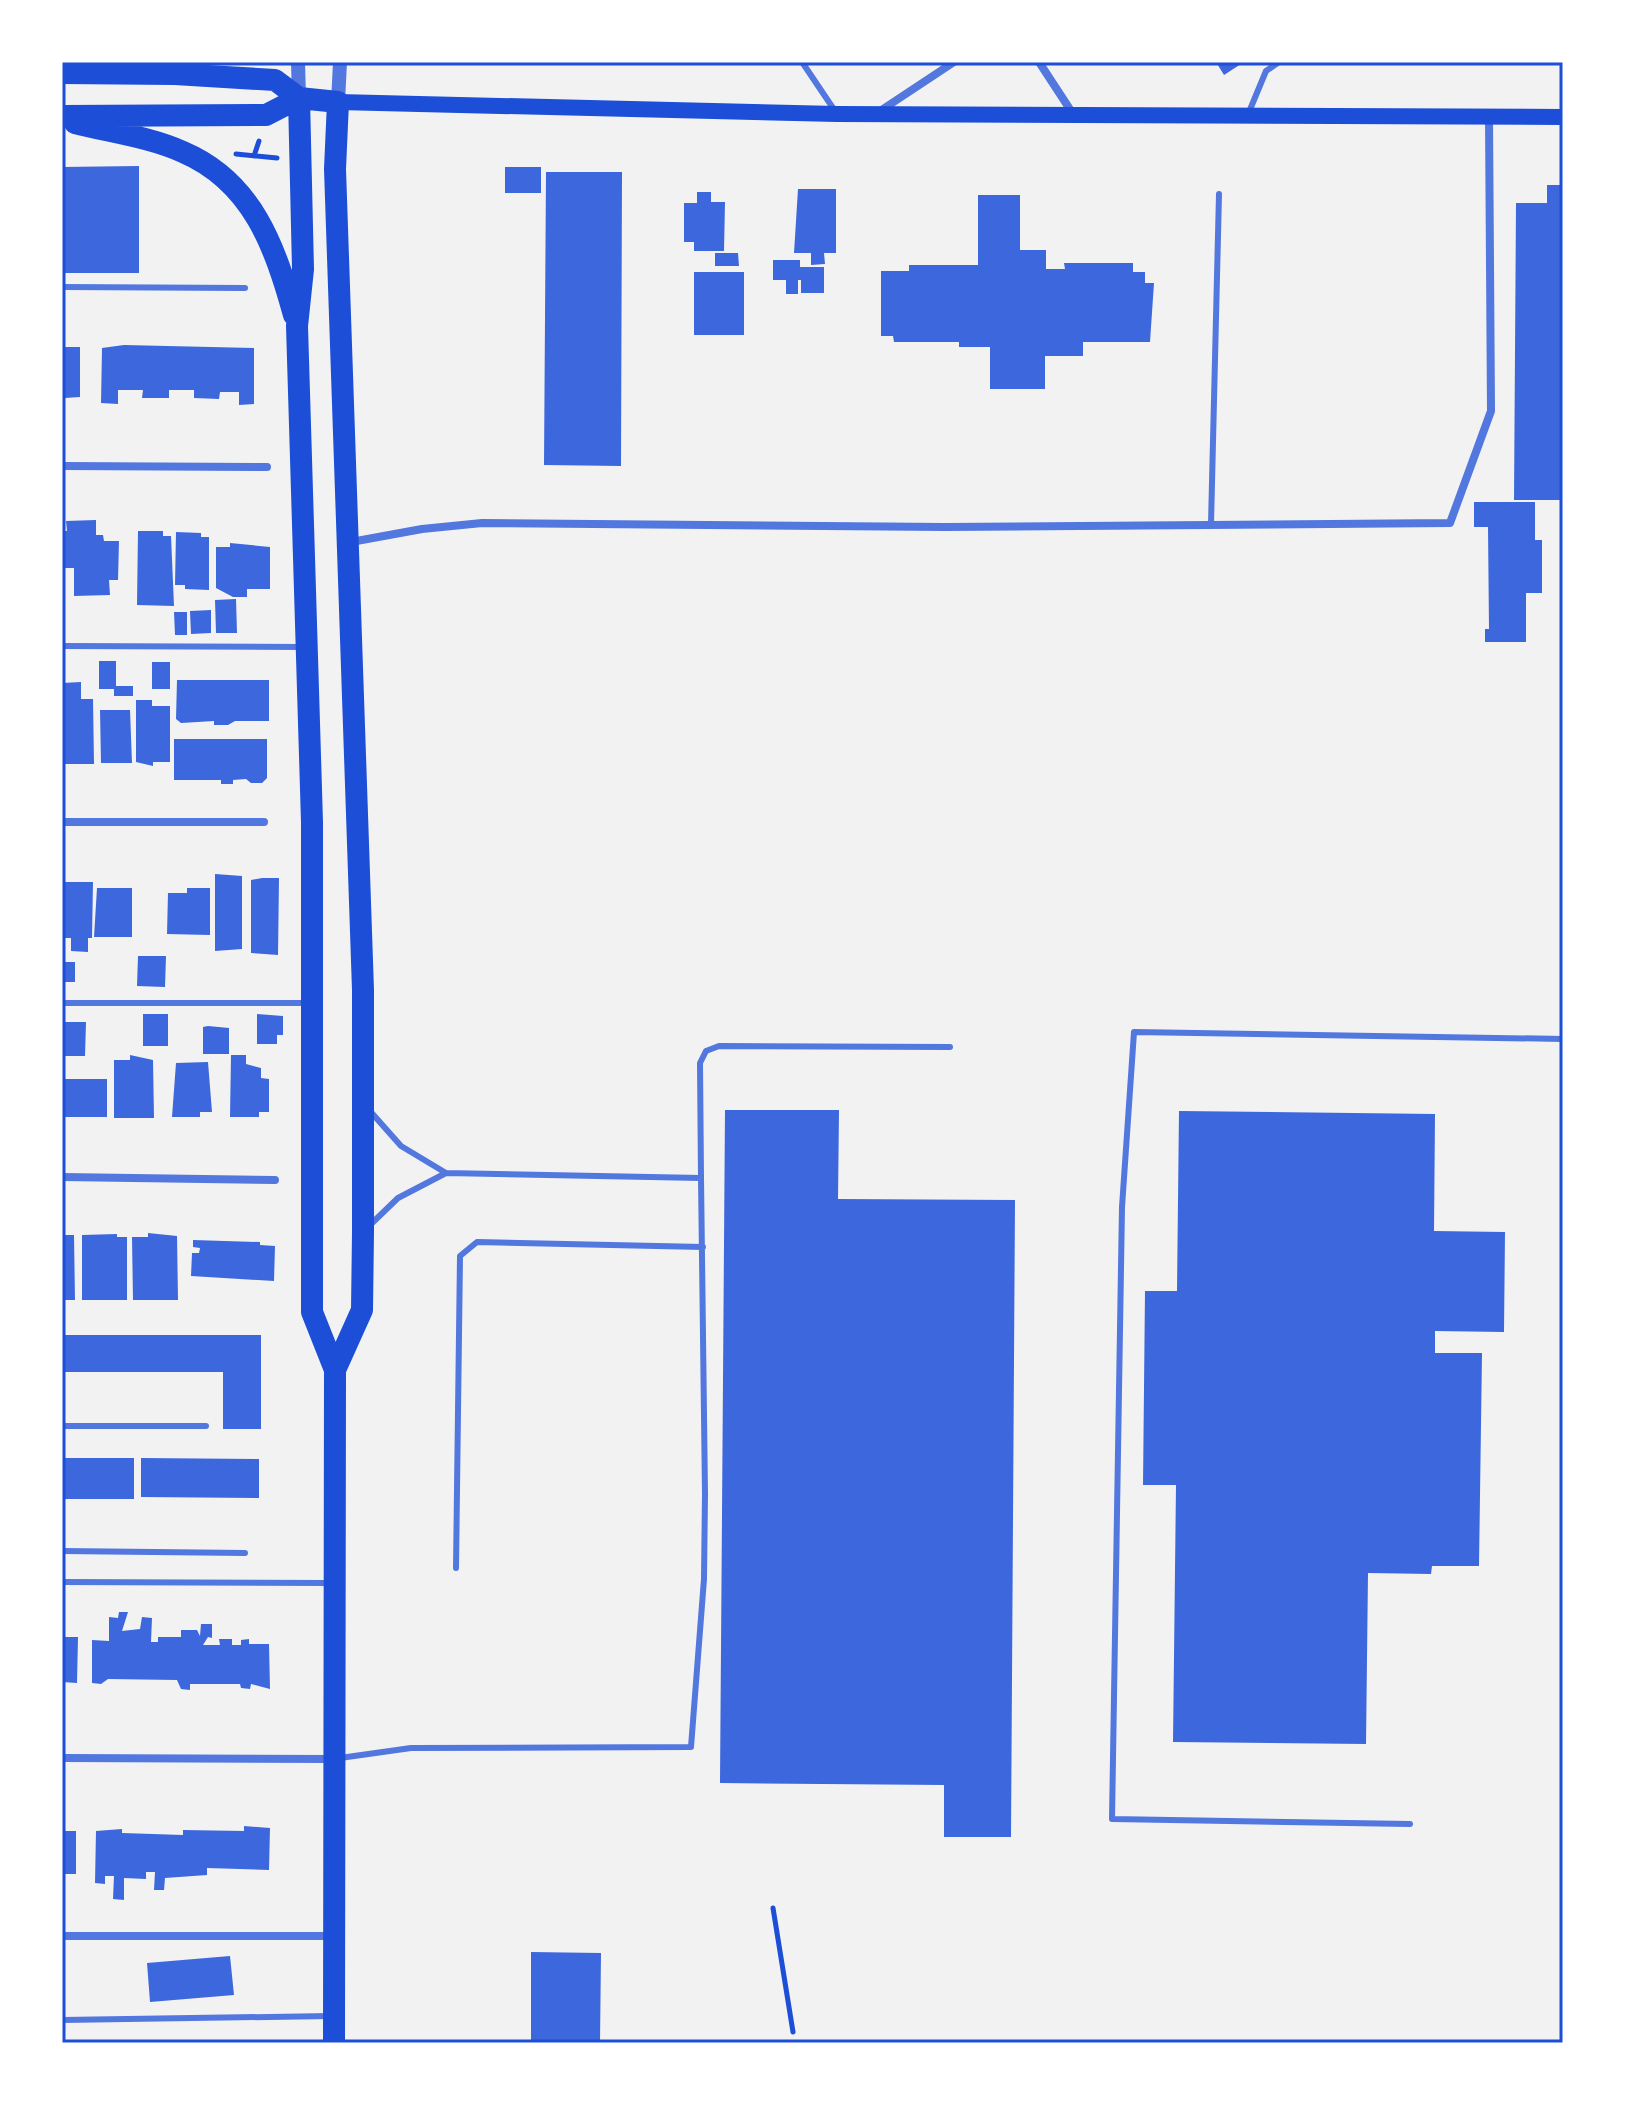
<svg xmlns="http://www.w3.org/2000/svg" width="1625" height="2105" font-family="Montserrat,sans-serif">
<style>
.building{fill:#3d67dc}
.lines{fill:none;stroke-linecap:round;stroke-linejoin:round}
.path{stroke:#1d4ed8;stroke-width:5}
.service{stroke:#5277de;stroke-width:6}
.minor{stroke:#5277de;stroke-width:8}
.tertiary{stroke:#5277de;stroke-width:14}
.secondary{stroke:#1d4ed8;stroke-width:16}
.trunk{stroke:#1d4ed8;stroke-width:22}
.neatline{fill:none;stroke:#1d4ed8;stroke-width:3}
</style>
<rect width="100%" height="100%" fill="#f2f2f2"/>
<path class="building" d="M1216,62H1244L1224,75Z
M139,166V273H62V167Z
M505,167H541V193H505Z
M546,172H622L621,466L544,465Z
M1547,185H1563V500H1514L1516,203H1547Z
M798,189H836V253H824L825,264L811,265V253H794Z
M697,192H711V202H725L724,251H694V242H684V203H697Z
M978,195H1020V250H1046V269H1065L1064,263H1133V272H1145V283H1154L1150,342H1083V356H1045V389H990V347H959V342H894L893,336H881V271H909V265H978Z
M715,253H738L739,266H715Z
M773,260H800V267H824V293H801V280H798V294H786V280H773Z
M694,272H744V335H694Z
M124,345L254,348V404L239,405V392H220L219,399L194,398V390H169V398H142L143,390H118V404L101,403L102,348Z
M62,347H80V397L65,398Z
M1474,502H1535V540H1542V593H1526V642H1485V629H1489L1488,527H1474Z
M96,520V535H103L104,541H119L118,580H109L110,595L74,596V568H62V531H67L66,521Z
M138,531H163V536H171L174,606L137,605Z
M176,532L201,533V537H209V590L185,589V585H175Z
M230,543L270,547V589H247V597H233L216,588V547H230Z
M236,599L237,633H216L215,600Z
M211,610V633L191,634L190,611Z
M174,612H187V635H175Z
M99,661H116V686H133V696H114V689H99Z
M152,662H170V689H152Z
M177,680H269V721H235L228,725H214V721L181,723L176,719Z
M81,682V699H93L94,764H62V683Z
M136,700H152V706H170V762H153V766L136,762Z
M100,710H130L132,763H101Z
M174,739H267V778L262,783H251L246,779L233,780V784H221V780H174Z
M215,874L242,876V949L215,951Z
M262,878H279L278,955L251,953V880Z
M62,882H93L92,938H88V952L71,951V938H62Z
M97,888H132V937H94Z
M187,888H210V935L167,934L168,893H187Z
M138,956H166L165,987L137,986Z
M62,962H75V982H62Z
M143,1014H168V1046H143Z
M257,1014L283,1016V1035H277V1044H257Z
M65,1022H86L85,1056H64Z
M208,1026L229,1028V1054H203V1027Z
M130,1055L153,1060L154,1118H114V1060H130Z
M231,1055H246V1064L261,1068V1078L269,1079V1112H259V1117H230Z
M208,1062L212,1112H200V1117H172L176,1063Z
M65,1079H107V1117H65Z
M725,1110H839L838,1199L1015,1200L1011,1837H944V1785L720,1783Z
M1179,1111L1435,1114L1434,1231L1505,1232L1504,1332L1435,1331V1353H1482L1479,1566H1432L1431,1574L1368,1573L1366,1744L1173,1742L1176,1485H1143L1145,1291H1177Z
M148,1233L177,1236L178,1300H133L132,1237H148Z
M117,1234V1237H127V1300H82V1235Z
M62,1235H74L75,1300H62Z
M193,1240L260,1242V1245L275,1246L274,1281L191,1276L192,1253H199L200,1248L193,1247Z
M62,1335H261V1429H223V1372H62Z
M62,1458H134V1499H62Z
M141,1458L259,1459V1498L141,1497Z
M119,1612H128L122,1631L140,1629L142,1617L152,1618L151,1642H158V1637H181V1630H197L200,1636L201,1624H212V1638L208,1637L203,1645H220L219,1639H232V1645H241V1640L249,1639V1644H269L270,1689L251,1684L250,1689L241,1688L240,1684H190V1690L181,1689L177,1680L108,1679L101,1684L92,1683V1640L109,1641V1617L118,1618Z
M62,1637H78L77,1683L62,1682Z
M244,1826L270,1828L269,1870L207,1868V1875L165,1878L164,1890H154L155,1872H146V1879L124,1878V1900L113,1899L114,1876H105V1884L95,1883L96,1831L122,1829V1833L183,1835V1830L244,1831Z
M62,1831H76V1874H62Z
M531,1952L601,1953L600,2043H531Z
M230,1956L234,1995L150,2002L147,1963Z"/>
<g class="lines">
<path class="path" d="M236,154L277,158
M254,156L259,141
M773,1908L793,2032"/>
<path class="service" d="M802,62L835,111
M1249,112L1266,71L1279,62
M62,287L245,288
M1211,524L1219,194
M62,646L302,647
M62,1003H306
M370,1111L401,1146L446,1173L701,1178L700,1063L706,1051L719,1046L950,1047
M370,1225L398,1198L446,1173
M62,1426H206
M62,1551L245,1553
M456,1568L460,1256L477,1242L703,1247
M62,1582L330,1583
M340,1758L411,1748L691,1747L704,1579L705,1494L701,1178
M1410,1824L1112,1819L1122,1207L1134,1032L1563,1039
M62,2020L331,2016"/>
<path class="minor" d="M1039,62L1073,114
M880,111L954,62
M62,466L267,467
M351,542L422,529L482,523L945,527L1450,523L1491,411L1489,117
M62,822H264
M62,1177L275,1180
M62,1758L332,1759
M62,1936H331"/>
<path class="tertiary" d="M298,62L299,98
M338,102L340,62"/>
<path class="secondary" d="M338,102L837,114L1563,117"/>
<path class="trunk" d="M62,73L175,74L275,80L299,98
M299,98L303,269L297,326L312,822V1312L335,1370L334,2043
M62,116L266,115L299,98L338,102L335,169L363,990V1232L362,1310L335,1370
M75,123C110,132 150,137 183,152C253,182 275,247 294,315"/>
</g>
<rect width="1625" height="2105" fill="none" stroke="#ffffff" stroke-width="128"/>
<rect x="64" y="64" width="1497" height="1977" class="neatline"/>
</svg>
